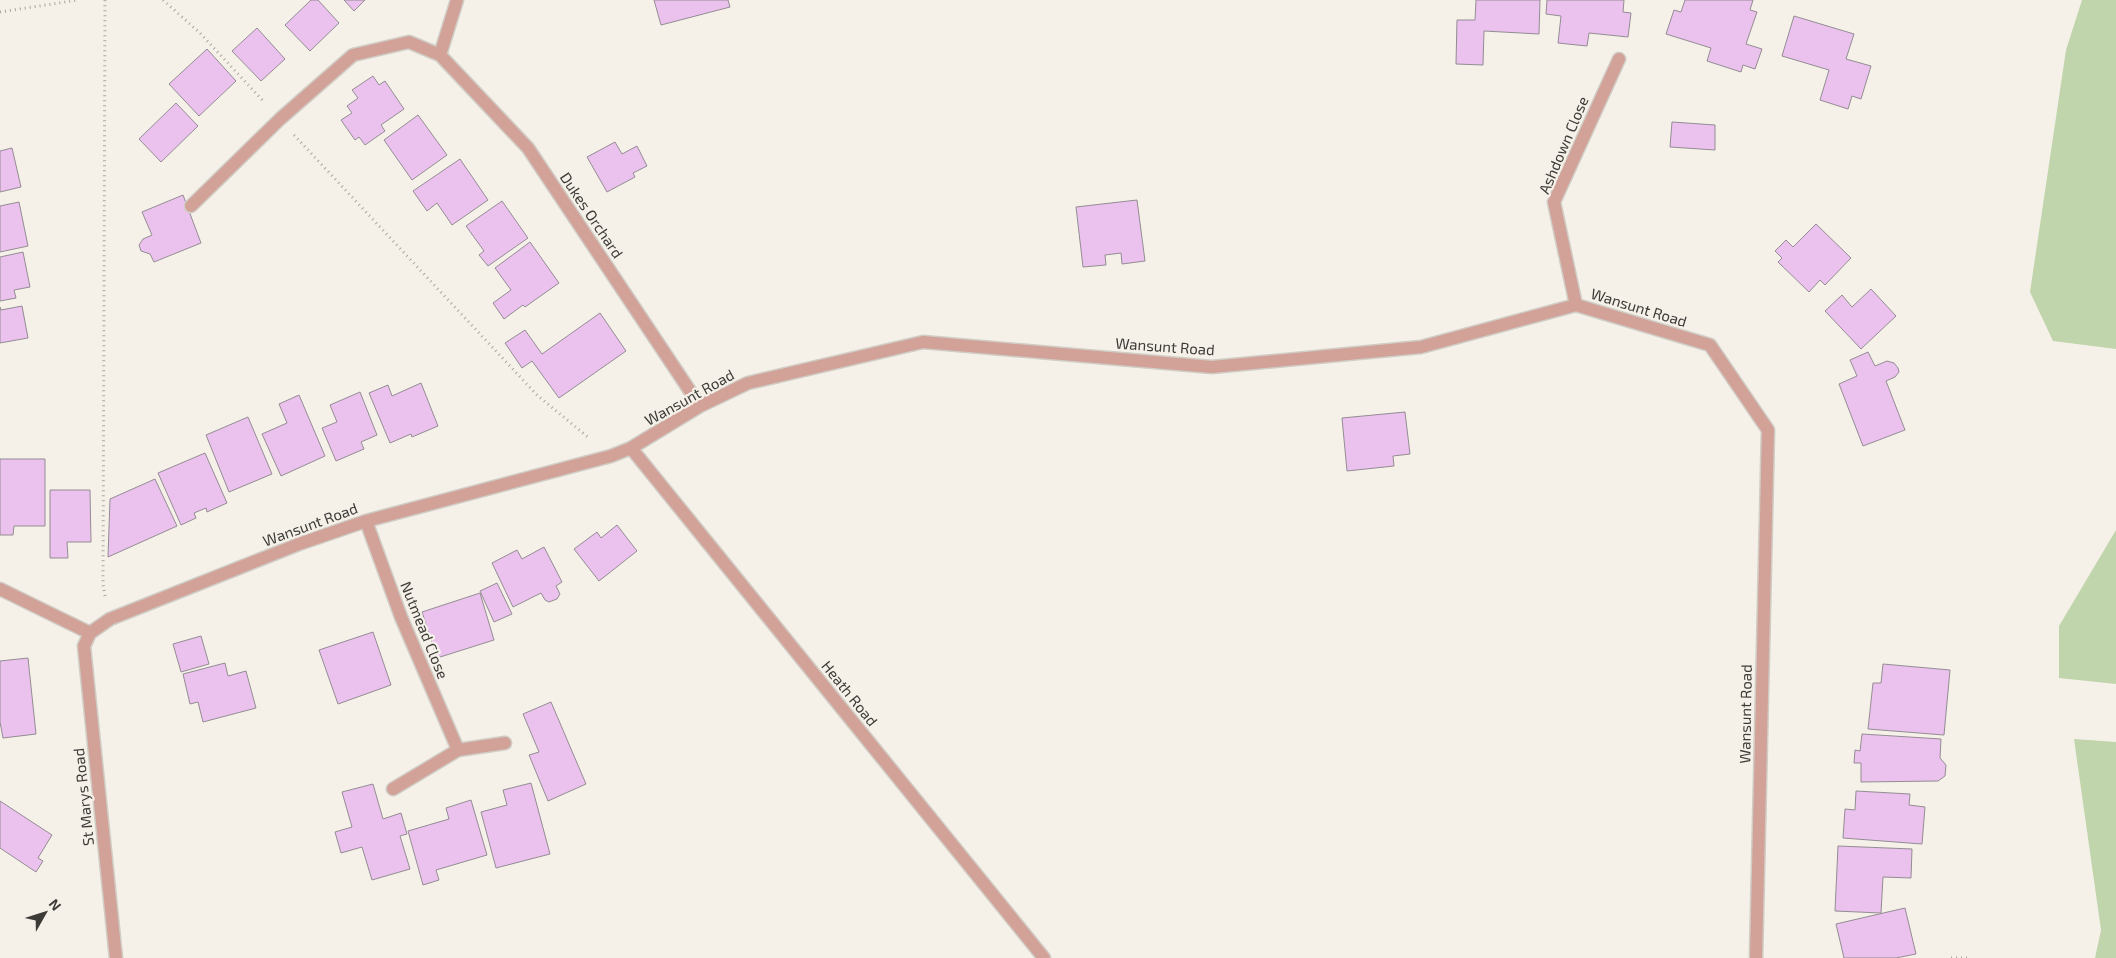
<svg xmlns="http://www.w3.org/2000/svg" width="2116" height="958" font-family="'Exo 2',sans-serif">
<style>
.green{fill:#c1d5ac}
.building{fill:#ebc1ed;stroke:#938d93}
.lines{fill:none;stroke-linecap:round;stroke-linejoin:round}
.minor-casing{stroke:#d0cdc6;stroke-width:15}
.path{stroke:#a9a6a0;stroke-width:3;stroke-dasharray:1 4;stroke-linecap:butt}
.minor{stroke:#d2a197;stroke-width:12}
.labels{text-anchor:middle;dominant-baseline:central;stroke-width:4.5;stroke-linejoin:round;paint-order:stroke}
.street-label{font-size:15px;fill:#3d3b38;stroke:#f5f1e9}
</style>
<rect width="100%" height="100%" fill="#f5f1e9"/>
<path class="green" d="M2082,0H2116V349L2053,341L2030,292L2066,50Z
M2116,530V684L2059,678V626Z
M2074,739L2116,742V958H2095L2101,930Z"/>
<path class="building" d="M311,0H318L339,23L310,51L285,25Z
M344,0H365L354,11Z
M654,0H728L730,7L661,25Z
M1476,0H1540L1539,34L1484,31L1483,65L1456,64L1457,20H1475Z
M1547,0H1624L1623,12L1631,13L1628,37L1589,33L1587,46L1558,43L1561,16L1546,14Z
M1685,0H1753L1750,10L1757,12L1746,44L1762,49L1755,69L1743,65L1741,72L1707,61L1711,48L1666,34L1674,10L1681,12Z
M1794,16L1854,34L1846,59L1871,66L1861,99L1852,96L1848,109L1820,100L1829,70L1782,56Z
M257,28L285,59L261,81L232,51Z
M207,49L236,81L199,116L169,84Z
M373,76L379,85L385,81L404,109L381,125L385,131L365,145L359,137L355,140L341,120L352,113L347,106L358,98L352,90Z
M176,103L198,126L161,162L139,139Z
M418,115L447,155L412,180L384,140Z
M1672,122L1715,125V150L1670,147Z
M615,142L622,154L637,146L647,166L633,173L635,177L607,192L587,157Z
M12,148L21,187L0,192V151Z
M460,159L488,200L452,225L437,203L427,211L413,191Z
M183,195L201,243L154,262L150,254L141,251L139,245L143,239L152,235L142,212Z
M1137,200L1145,261L1122,264L1121,253L1105,255L1106,265L1083,267L1076,207Z
M502,201L528,238L488,266L479,255L484,251L466,226Z
M19,202L28,246L0,252V206Z
M1816,224L1851,258L1825,285L1820,280L1809,292L1778,262L1782,258L1775,251L1786,240L1793,247Z
M530,242L559,283L525,307L523,305L504,319L493,303L511,290L495,268Z
M23,252L30,287L14,290L16,298L0,301V257Z
M1871,289L1896,316L1861,349L1825,311L1842,295L1852,307Z
M22,306L28,338L0,343V307L1,310Z
M600,313L626,351L559,398L532,361L522,368L505,343L525,330L542,354Z
M1868,352L1875,366L1887,361L1894,363L1898,368L1899,372L1895,377L1886,381L1905,430L1863,446L1839,384L1857,376L1850,360Z
M421,383L438,426L412,437L411,434L390,443L369,393L388,385L392,396Z
M360,392L377,435L361,442L364,449L336,461L322,428L337,422L330,405Z
M299,395L325,456L281,476L262,434L287,423L279,404Z
M1405,412L1410,454L1393,456L1394,466L1347,471L1342,418Z
M248,417L272,474L229,492L206,435Z
M205,453L227,503L207,512L206,508L194,513L196,518L181,525L158,473Z
M0,459H45V526H14L13,535H0Z
M155,479L177,526L108,557L110,499Z
M50,490H90L91,542H67L68,558H50Z
M617,525L637,551L599,581L574,549L597,532L601,538Z
M544,547L562,582L556,586L560,594L557,599L549,602L545,600L541,593L513,607L492,563L517,550L522,559Z
M497,583L512,614L494,622L480,591Z
M480,593L494,640L437,658L422,612Z
M373,632L391,685L338,704L319,650Z
M201,636L209,664L181,672L173,644Z
M28,658L36,734L3,738L0,722V661Z
M225,663L228,676L246,671L256,708L203,722L198,702L190,704L183,674Z
M1883,664L1950,670L1944,735L1868,729L1873,683H1881Z
M551,702L586,784L548,801L529,755L539,752L523,714Z
M1862,734L1941,739L1940,758L1946,765L1945,776L1938,781L1861,782V763H1854L1855,750L1860,751Z
M531,783L550,854L496,868L481,812L507,805L503,790Z
M373,784L383,819L401,813L407,834L400,836L410,869L372,880L362,847L341,853L335,832L352,827L342,792Z
M1856,791L1910,794L1909,805L1925,807L1922,844L1843,838L1845,809L1855,810Z
M471,800L487,855L436,870L439,880L423,885L408,831L449,819L446,808Z
M0,801L52,835L38,858L43,861L36,872L0,848Z
M1838,846L1912,849L1911,878L1883,877L1881,913L1835,911Z
M1905,908L1916,954L1896,958H1844L1836,924Z"/>
<g class="lines">
<defs>
<path id="minor" d="M440,55L457,0
M191,206L280,119L353,55L409,42L440,55L528,148L700,406
M1576,305L1554,202L1619,59
M631,448L1044,958
M366,521L401,617L458,750
M0,589L90,633
M393,789L458,750L505,743
M116,958L84,646L90,633L110,619L299,544L366,521L611,456L631,448L700,406L748,383L923,342L1212,367L1421,347L1576,305L1710,345L1768,430L1756,958"/>
</defs>
<use href="#minor" class="minor-casing"/>
<path class="path" d="M163,0L200,33L265,103
M0,12L78,0
M294,135L537,395L589,438
M105,596L103,584L105,0
M1951,958H1969"/>
<use href="#minor" class="minor"/>
</g>
<g class="labels">
<g class="street-label">
<text transform="translate(1563 145) rotate(-67)">Ashdown Close</text>
<text transform="translate(592 215) rotate(56)">Dukes Orchard</text>
<text transform="translate(1639 307) rotate(17)">Wansunt Road</text>
<text transform="translate(1165 346) rotate(4)">Wansunt Road</text>
<text transform="translate(689 397) rotate(-29)">Wansunt Road</text>
<text transform="translate(310 524) rotate(-20)">Wansunt Road</text>
<text transform="translate(425 630) rotate(68)">Nutmead Close</text>
<text transform="translate(850 693) rotate(51)">Heath Road</text>
<text transform="translate(1745 714) rotate(-89)">Wansunt Road</text>
<text transform="translate(83 797) rotate(-96)">St Marys Road</text>
</g>
</g>
<g transform="translate(45 913) rotate(51)" stroke="#f5f1e9" stroke-width="4" paint-order="stroke">
<path d="M0-4L9 19L0 12L-9 19Z" fill="#3d3b38"/>
<text y="-8" font-size="14" font-weight="bold" text-anchor="middle" fill="#3d3b38">N</text>
</g>
</svg>
